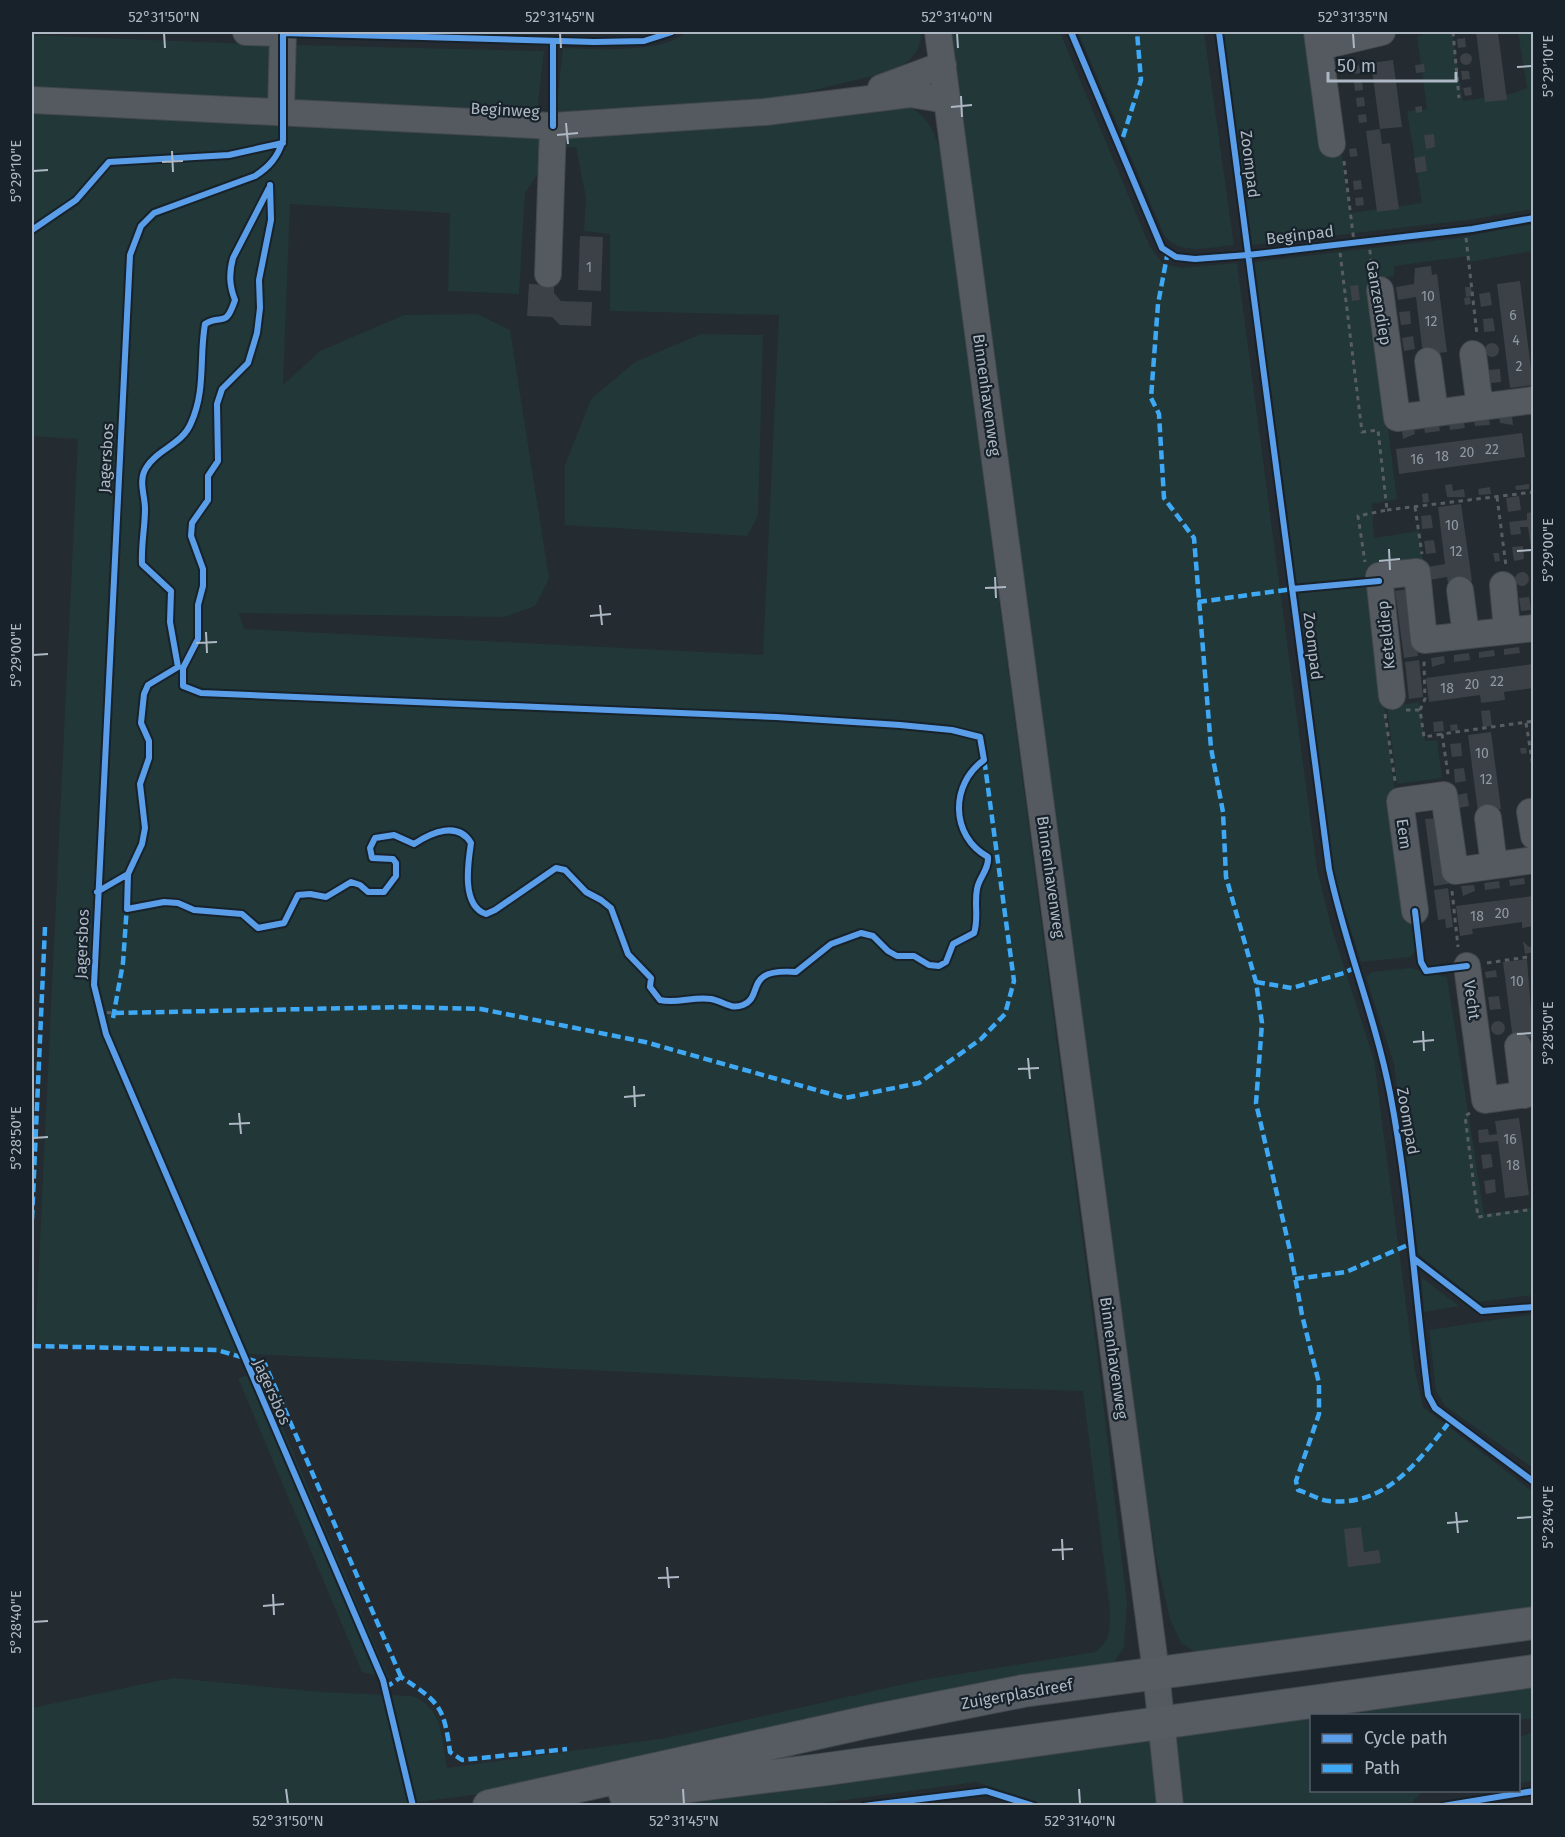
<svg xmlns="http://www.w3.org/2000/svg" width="1565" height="1837" font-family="'Fira Sans',sans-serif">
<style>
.green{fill:#223737;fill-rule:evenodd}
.building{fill:#3b4146}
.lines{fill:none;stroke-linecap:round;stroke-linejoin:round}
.minor-casing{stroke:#42474c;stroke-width:28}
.major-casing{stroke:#41484e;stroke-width:34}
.path{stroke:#575d63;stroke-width:3;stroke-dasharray:4.5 4.5;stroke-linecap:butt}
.minor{stroke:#545a60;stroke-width:26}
.major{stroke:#575c62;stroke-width:32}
.quiet{stroke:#3fa9f5;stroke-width:4.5;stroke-dasharray:9 4.5;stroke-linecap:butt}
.cycleway-casing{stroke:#18222b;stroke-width:10}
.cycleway{stroke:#5a9eea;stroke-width:6}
.ticks{fill:none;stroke:#adb8c4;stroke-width:2}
.labels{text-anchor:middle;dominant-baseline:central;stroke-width:4.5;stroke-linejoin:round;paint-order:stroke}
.number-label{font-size:14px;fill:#909aa4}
.street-label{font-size:16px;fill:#adb8c4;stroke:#18222b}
.neatline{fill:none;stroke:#adb8c4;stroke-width:2}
.ticks-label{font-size:15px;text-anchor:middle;fill:#adb8c4}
</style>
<rect width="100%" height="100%" fill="#242b31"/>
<path class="green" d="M687,32H921C922,51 909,63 893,71L774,100L658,111L556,113L563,48C596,49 662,54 687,32Z
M949,32H1060L1150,247L1163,264L1182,268L1237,263L1317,869L1332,929L1374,1060L1414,1365L1423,1407L1533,1492V1615L1198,1654L1181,1643L1170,1619L1157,1563L1133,1413Z
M1078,32H1204L1234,245C1210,247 1180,257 1164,235Z
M1222,32H1305L1321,153L1341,151L1350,213L1422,203L1407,111L1427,109L1417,36L1432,32H1452L1463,101L1511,94L1527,88L1518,32H1533V209L1468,220L1252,245Z
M32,35L273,45L272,101L32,91Z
M295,45L544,51L537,113L293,102Z
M890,106C896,107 904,106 910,108C928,114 937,138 941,155L1094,1327L1127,1602L1124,1647L1111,1667L569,1782L397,1805H32V1708L157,1681L174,1678L321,1692L412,1696C444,1708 442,1740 447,1768L666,1738L922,1680L1095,1652C1111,1641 1110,1629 1110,1610L1083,1391L930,1386L35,1344L78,439L32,436V109L421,129ZM576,147L586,198L584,231L610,234V311L779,315L763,655L244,629L239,613L504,617L535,606L549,578L510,330L477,314L404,315L320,351L283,385L290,204L450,213L448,291L519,294L525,193L537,175L542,149Z
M1533,224V251L1469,262L1468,256L1394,266V276L1369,280L1397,499L1372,504L1374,538L1419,531L1424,569L1297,585L1254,262L1457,238Z
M701,334L763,335L758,516L747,536L565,525V465L591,399L635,362Z
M1369,583L1415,951L1411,957L1361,962L1334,877L1298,593Z
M1419,702L1425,741L1437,740L1442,778L1397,784L1387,707Z
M1410,968L1447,977L1484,1214L1533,1208V1295L1479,1302L1418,1254L1394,1064L1366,977L1372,972Z
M1421,1277L1459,1306L1424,1312Z
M1533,1314H1534L1533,1468L1445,1406L1436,1391L1429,1330Z
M259,1372L389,1678L362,1672L238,1378Z
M1533,1682V1718L1519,1720L1518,1716H1312V1790L1422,1791L1410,1805H1045L976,1782L801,1806H583Z
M1533,1732V1781L1519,1783V1737Z"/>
<path class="building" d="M1476,32L1498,33L1507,100L1485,102Z
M1465,38L1466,47L1458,48L1457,39Z
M1460 59a6 6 0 1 1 12 0a6 6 0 1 1-12 0Z
M1393,60L1402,127L1380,129L1371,63Z
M1424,64L1425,72L1416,73L1415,65Z
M1359,65L1361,73L1353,74L1352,66Z
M1461,71H1469L1470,79L1462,80Z
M1362,81L1363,90L1355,91L1354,82Z
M1471,87L1472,95L1465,96L1463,88Z
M1364,97L1365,106L1357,107L1356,98Z
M1422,106V112L1416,113L1415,107Z
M1366,114L1367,122L1359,123L1358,115Z
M1380,129L1382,144L1390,143L1399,209L1377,212L1366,131Z
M1434,134L1435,147L1426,149L1424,135Z
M1356,148L1358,156L1350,157L1349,149Z
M1425,156L1427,171L1416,173L1414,158Z
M1361,180L1362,189L1354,190L1353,181Z
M1363,197L1364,205L1356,206L1355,198Z
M580,236L603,237L601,291L578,290Z
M1431,266L1432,275L1437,274L1447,352L1423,355L1416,297L1398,300L1396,287L1414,284L1415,268Z
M1520,281L1533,385L1510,388L1497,284Z
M529,284L554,285V293L561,301L592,302L591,326L560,325L552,317L527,316Z
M1358,285L1360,300L1352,301L1350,286Z
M1465,287H1471L1472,296L1466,297Z
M1490,292L1492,305L1481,307L1479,294Z
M1470,297L1471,304L1465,305L1464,298Z
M1410,311L1411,324L1401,325L1399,312Z
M1493,318L1495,331L1484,332L1483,319Z
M1413,336L1415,349L1404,351L1402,338Z
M1485 350a7 7 0 1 1 14 0a7 7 0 1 1-14 0Z
M1500,369L1501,382L1491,383L1489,370Z
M1512,415L1513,425L1500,423L1499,417Z
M1489,418L1490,425L1475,426L1474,420Z
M1464,422L1465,428L1450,430L1449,424Z
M1439,425L1440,431L1425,433L1424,427Z
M1414,428L1415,434L1403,439L1402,430Z
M1522,433L1525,457L1399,474L1396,449Z
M1452,484L1453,491L1464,489L1465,497H1447L1445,485Z
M1529,484V489L1516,490L1515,486Z
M1490,487L1491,494L1479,495L1478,489Z
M1428,493L1429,502L1423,503L1422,494Z
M1519,496L1521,510L1508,512L1506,498Z
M1461,504L1472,581L1448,584L1447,577L1429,580L1427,567L1445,564L1438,507Z
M1533,512V555L1532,556L1528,527H1520L1521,534L1511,535L1509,522L1527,520V513Z
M1431,515L1433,528L1422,529L1421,516Z
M1434,540L1436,553L1426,554L1424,541Z
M1523,546L1524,559L1514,561L1512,547Z
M1493,553H1499L1500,561L1495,562Z
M1515 579a7 7 0 1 1 14 0a7 7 0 1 1-14 0Z
M1409,589L1418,656L1404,658L1395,591Z
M1529,597L1531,610L1521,611L1519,598Z
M1519,647L1520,653L1504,655V649Z
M1494,650L1495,656L1479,658V652Z
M1469,653L1470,660L1454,662V655Z
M1444,656L1445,663L1432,667L1431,658Z
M1419,660L1423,697L1409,699L1405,662Z
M1533,664V688L1504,692L1505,700L1481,703L1480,695L1429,702L1426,678Z
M1490,710L1492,726L1483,727L1481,711Z
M1443,721L1444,731L1434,732L1433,722Z
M1457,724L1458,730L1451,731L1450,725Z
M1491,732L1501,809L1478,812L1468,735Z
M1461,743L1462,756L1452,757L1450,744Z
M1520,748H1526L1527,753L1521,754Z
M1464,768L1466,781L1455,783L1454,769Z
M1467,793L1469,806L1459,808L1457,795Z
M1439,818L1448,884L1434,886L1425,819Z
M1524,878L1525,884L1510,886L1509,880Z
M1499,881L1500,888L1485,890L1484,883Z
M1474,885L1475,891L1463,896L1461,886Z
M1448,888L1453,927L1446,928L1445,919L1438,920L1434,890Z
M1533,896V926L1522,928V922L1509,924L1472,929L1473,934L1460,936L1456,906Z
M1523,941L1529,947L1533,946V952L1525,954Z
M1527,959L1533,1037L1513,1040L1503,962Z
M1496,970L1497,977L1486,978L1485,972Z
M1499,996L1501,1009L1490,1010L1488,997Z
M1491 1028a7 7 0 1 1 14 0a7 7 0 1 1-14 0Z
M1519,1118L1529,1195L1505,1198L1498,1141L1479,1143L1478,1130L1488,1129L1489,1135L1497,1134L1495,1121Z
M1491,1154L1493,1167L1483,1169L1481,1155Z
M1495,1179L1496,1192L1486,1194L1484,1181Z
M1361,1527L1364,1552L1379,1550L1381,1563L1348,1567L1344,1529Z"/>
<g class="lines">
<defs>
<path id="minor" d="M246,32L283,33
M938,32L1156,1672L1170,1806
M1317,32L1332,144
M1319,47L1382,32
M881,88L943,65
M32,100L553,126L765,112L910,94L947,100
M281,111L283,32
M548,274L553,126
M1380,290L1397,418L1480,407L1473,354
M1428,361L1435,413
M1480,407L1534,400
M1503,585L1507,630
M1460,590L1466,635
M1392,696L1379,576L1417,572L1424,640L1534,628
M1530,812L1534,836
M1488,818L1494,865
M1415,911L1400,801L1444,795L1455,871L1534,860
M1467,966L1485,1100L1534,1093
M1518,1046L1524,1095"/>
<path id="major" d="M625,1794L820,1770L1534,1671
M489,1806L867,1722L1023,1691L1534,1623"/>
</defs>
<use href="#minor" class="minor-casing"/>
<use href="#major" class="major-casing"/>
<path class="path" d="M1453,32L1459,98
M1344,161L1354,242
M1465,229L1477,335
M1369,241L1372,272
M1339,244L1362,432L1378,430L1387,510L1358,516L1365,562
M1497,497L1506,566
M1415,507L1422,554
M1387,510L1534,492
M1406,710H1420L1424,737L1442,734
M1420,710L1425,699L1424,661
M1385,714L1395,781
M1526,723L1534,772
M1448,774L1442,734L1534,721
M1452,891L1458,947
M1487,963L1534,956
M98,1012L115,1013
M1470,1113L1465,1116L1478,1217L1534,1209
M1531,1791L1533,1806"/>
<use href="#minor" class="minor"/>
<use href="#major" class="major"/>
<path class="quiet" d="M1123,137L1141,80L1137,32
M1168,251L1158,304L1151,398L1159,414L1164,498L1194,538L1211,748L1223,812L1226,877L1256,982L1262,1023L1256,1103L1291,1255L1302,1315L1319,1383V1414L1296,1481L1298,1490C1308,1493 1319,1500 1329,1501C1387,1507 1419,1460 1451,1420
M1198,602L1292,589
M1256,982L1292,988L1344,973L1356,967
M115,1013L404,1007L481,1009L645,1042L845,1098L919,1083L981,1039L1005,1014L1014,981L984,758
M113,1018L123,963L127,905
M32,1219L45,927
M1295,1279L1346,1272L1410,1244
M32,1346L217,1350L265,1364L401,1677
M385,1688L401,1677C439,1702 444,1706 450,1752L462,1760L567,1749"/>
<defs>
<path id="cycleway" d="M283,32V140C278,157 269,167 255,176L154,213L141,226L130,255L94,985L106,1034L383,1680L413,1806
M1071,32L1162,248L1176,257L1195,259L1248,255L1472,229L1534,218
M1219,32L1329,869C1345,945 1375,1016 1390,1093C1409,1192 1415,1294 1428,1395L1435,1408L1534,1482
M283,33L594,42L644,41L672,32
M553,126V41
M32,230L76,200L109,162L229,155L283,143
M1292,589L1379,581
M128,874L127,909L164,902L178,903L194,910L242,914L258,928L284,923L298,895L310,894L326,897L351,882L360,885L368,892H384L396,876V863L393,859L372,858L370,848L375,838L394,835L414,844C432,832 458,821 471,843C468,863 461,906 486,914L495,910L556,868L565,870L586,892L601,900L611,908L628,954L651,978L650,987L660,1000C677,1004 694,996 711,999C723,1001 730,1010 743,1005C765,996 742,968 796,972L831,944L861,933L873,936L888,951L897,956H914L929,965L939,966L946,962L953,944L974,933C979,918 974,905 977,889C979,877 989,870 988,857C950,836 950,784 984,760L980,737L952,730L900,725L776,717L201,693L183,686V668L198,639V605L203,586V569L191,536L192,523L208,500V476L218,461L217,404L222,389L248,363L257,333L260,308L259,280L271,220L270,185
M97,892L128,874L142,844L145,828L140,784L149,758V741L141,723L144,694L148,685L178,667L170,622L171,591L142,564C141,545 145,527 145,509C145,495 138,481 146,468C157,449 182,445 191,423C206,390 199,358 205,324C222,313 225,330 235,300C229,285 229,273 233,258L269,188
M1415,911L1421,962L1426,971L1467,966
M1413,1258L1482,1311L1534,1307
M864,1806L986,1791L1034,1806
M1443,1806L1534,1791"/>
</defs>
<use href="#cycleway" class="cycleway-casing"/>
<use href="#cycleway" class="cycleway"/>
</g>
<path class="ticks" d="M164,33L165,48M560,33L561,48M957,33L958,48M1353,33L1354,48M1517,67L1532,66M961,96L962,117M951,107L972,105M566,123L568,144M557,135L578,133M172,151L173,172M162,162L183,161M33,171L48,170M1389,549L1390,570M1517,551L1532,550M1379,561L1400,559M995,577L996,598M985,588L1006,587M600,605L602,625M590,616L611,614M206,632L207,653M196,643L217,642M33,655L48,654M1423,1031L1424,1051M1517,1034L1532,1033M1413,1042L1434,1040M1028,1058L1030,1079M1018,1069L1039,1068M634,1086L635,1107M624,1097L645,1095M239,1113L241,1134M229,1124L250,1123M33,1138L48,1137M1456,1512L1458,1533M1517,1518L1532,1517M1447,1523L1468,1521M1062,1539L1063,1560M1052,1550L1073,1549M667,1567L669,1588M658,1578L679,1577M273,1594L274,1615M263,1606L284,1604M33,1622L48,1621M286,1789L288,1804M683,1789L684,1804M1079,1789L1080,1804"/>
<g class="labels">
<g class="number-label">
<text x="589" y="267">1</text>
<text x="1428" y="296">10</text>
<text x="1513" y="315">6</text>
<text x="1431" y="321">12</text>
<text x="1516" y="340">4</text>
<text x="1519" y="366">2</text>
<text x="1492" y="449">22</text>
<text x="1467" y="452">20</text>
<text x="1442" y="456">18</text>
<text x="1417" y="459">16</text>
<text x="1452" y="525">10</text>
<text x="1456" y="551">12</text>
<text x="1497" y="681">22</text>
<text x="1472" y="684">20</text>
<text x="1447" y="688">18</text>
<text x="1482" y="753">10</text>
<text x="1486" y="779">12</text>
<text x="1502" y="913">20</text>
<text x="1477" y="916">18</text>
<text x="1517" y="981">10</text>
<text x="1510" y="1139">16</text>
<text x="1513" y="1165">18</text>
</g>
<g class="street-label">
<text transform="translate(505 110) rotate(3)">Beginweg</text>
<text transform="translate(1250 164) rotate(83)">Zoompad</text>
<text transform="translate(1300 235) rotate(-7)">Beginpad</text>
<text transform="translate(1379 303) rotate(80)">Ganzendiep</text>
<text transform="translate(987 395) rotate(82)">Binnenhavenweg</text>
<text transform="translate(106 458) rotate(-87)">Jagersbos</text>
<text transform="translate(1386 635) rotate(-96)">Keteldiep</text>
<text transform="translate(1313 646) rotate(83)">Zoompad</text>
<text transform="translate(1404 834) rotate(82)">Eem</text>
<text transform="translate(1051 877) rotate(82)">Binnenhavenweg</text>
<text transform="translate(82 944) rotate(-88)">Jagersbos</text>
<text transform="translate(1472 1000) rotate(82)">Vecht</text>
<text transform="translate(1408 1121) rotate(80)">Zoompad</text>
<text transform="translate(1114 1358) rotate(82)">Binnenhavenweg</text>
<text transform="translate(272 1392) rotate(66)">Jagersbos</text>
<text transform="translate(1017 1694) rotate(-10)">Zuigerplasdreef</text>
</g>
</g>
<rect width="1565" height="1837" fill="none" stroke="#18222b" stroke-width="66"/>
<rect x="1310" y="1714" width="210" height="78" fill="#18222b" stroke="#545e68" stroke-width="1.5"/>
<rect x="1322" y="1734" width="30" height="9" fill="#5a9eea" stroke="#545e68" stroke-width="1.5"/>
<text x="1364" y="1744" font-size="18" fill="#adb8c4">Cycle path</text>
<rect x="1322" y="1764" width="30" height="9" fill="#3fa9f5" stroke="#545e68" stroke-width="1.5"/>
<text x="1364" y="1774" font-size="18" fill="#adb8c4">Path</text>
<path d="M1328 72v9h128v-9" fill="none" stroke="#adb8c4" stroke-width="3"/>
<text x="1337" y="72" font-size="18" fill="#adb8c4" stroke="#18222b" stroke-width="4.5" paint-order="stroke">50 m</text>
<rect x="33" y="33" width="1499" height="1771" class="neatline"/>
<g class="ticks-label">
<text x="164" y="22">52°31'50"N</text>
<text x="560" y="22">52°31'45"N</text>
<text x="957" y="22">52°31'40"N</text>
<text x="1353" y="22">52°31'35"N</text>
<text transform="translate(1548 66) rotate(-90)" y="5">5°29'10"E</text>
<text transform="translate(16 171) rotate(-90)" y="5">5°29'10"E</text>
<text transform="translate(1548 550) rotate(-90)" y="5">5°29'00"E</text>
<text transform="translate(16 655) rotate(-90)" y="5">5°29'00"E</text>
<text transform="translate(1548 1033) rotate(-90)" y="5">5°28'50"E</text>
<text transform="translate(16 1138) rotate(-90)" y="5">5°28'50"E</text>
<text transform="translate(1548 1517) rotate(-90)" y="5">5°28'40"E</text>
<text transform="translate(16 1622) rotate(-90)" y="5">5°28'40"E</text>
<text x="288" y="1826">52°31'50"N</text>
<text x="684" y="1826">52°31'45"N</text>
<text x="1080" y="1826">52°31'40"N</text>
</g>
</svg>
